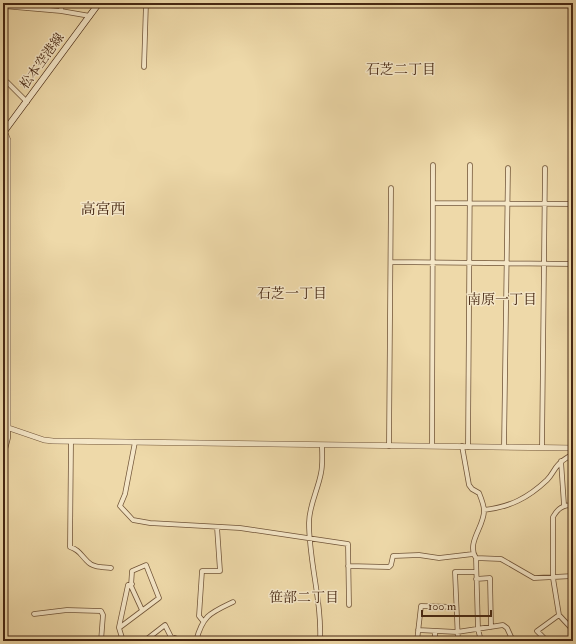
<svg xmlns="http://www.w3.org/2000/svg" width="576" height="644" font-family="'IM FELL Double Pica','Noto Serif JP',serif">
<style>
.lines{fill:none;stroke-linecap:round;stroke-linejoin:round}
.minor-casing{stroke:#705438;stroke-width:5.5}
.tertiary-casing{stroke:#705438;stroke-width:6}
.secondary-casing{stroke:#462712;stroke-width:7}
.minor{stroke:#f4e6c7;stroke-width:4}
.tertiary{stroke:#f4e6c7;stroke-width:5}
.secondary{stroke:#f4e6c7;stroke-width:5.5}
.labels{text-anchor:middle;dominant-baseline:central;stroke-width:3;stroke-linejoin:round;paint-order:stroke}
.street-label{font-size:13px;fill:#462712;stroke:#f4e6c7}
.neighbourhood-label{font-size:14px;fill:#462712;stroke:#f4e6c7}
.quarter-label{font-size:15px;fill:#462712;stroke:#f4e6c7}
</style>
<rect width="100%" height="100%" fill="#eed9a9"/>
<filter id="stains"><feTurbulence type="fractalNoise" baseFrequency=".005" numOctaves="4"/><feColorMatrix values="0 0 0 0 .2 0 0 0 0 .09 0 0 0 0 .02 0 0 0 .5 -.17"/></filter>
<radialGradient id="worn" r=".72"><stop offset=".6" stop-color="#630" stop-opacity="0"/><stop offset="1" stop-color="#630" stop-opacity=".3"/></radialGradient>
<g class="lines">
<defs>
<path id="minor" d="M3,6L61,11L90,16
M61,11L62,3
M144,67L146,3
M3,82H7L27,102
M433,203L573,204
M391,262L573,264
M71,442L70,547C79,550 80,554 87,561C93,568 103,567 111,568
M135,442L125,494L120,506L133,520L150,523L240,528L348,544L349,605
M389,446L391,188
M432,446L433,165
M462,446L469,485L472,489L479,493C481,498 484,505 484,511C484,527 466,543 476,558L501,559L534,578L573,576
M468,447L470,165
M504,447L508,168
M542,447L545,168
M3,457L8,438V427
M561,461L564,505
M573,505C563,505 558,508 553,517V578L559,615L573,630
M484,510C510,507 528,498 547,480C552,475 554,469 558,465C562,460 568,457 573,454
M476,558L478,629L481,641
M348,566L389,567L391,565L393,556L419,555L439,558L473,554
M476,579L490,578L491,627
M34,614L67,610L101,611L103,615L101,641
M203,621L199,616L202,571H220L217,527
M119,627L128,585L132,584
M418,630L457,632L503,625L507,628L513,641
M123,641L119,628L159,598L146,565L132,571L131,586L142,610
M148,641L147,639L165,625L171,637L184,641
M196,641C203,615 210,613 233,602
M320,641C322,601 309,562 309,523C309,505 318,490 321,473C323,464 322,454 322,445
M417,641L421,606L456,607
M435,641V631
M458,641L455,572H476
M497,641L512,639
M547,641L537,631L559,615"/>
<path id="tertiary" d="M4,131L8,140V427
M3,426L44,440L53,441L573,448"/>
<path id="secondary" d="M3,133L99,3"/>
</defs>
<use href="#minor" class="minor-casing"/>
<use href="#tertiary" class="tertiary-casing"/>
<use href="#secondary" class="secondary-casing"/>
<use href="#minor" class="minor"/>
<use href="#tertiary" class="tertiary"/>
<use href="#secondary" class="secondary"/>
</g>
<g class="labels">
<g class="street-label">
<text transform="translate(42 61) rotate(-54)">松本空港線</text>
</g>
<g class="neighbourhood-label">
<text x="401" y="69">石芝二丁目</text>
<text x="292" y="293">石芝一丁目</text>
<text x="502" y="299">南原一丁目</text>
<text x="304" y="597">笹部二丁目</text>
</g>
<g class="quarter-label">
<text x="103" y="209">高宮西</text>
</g>
</g>
<rect width="576" height="644" fill="none" stroke="#eed9a9" stroke-width="16"/>
<rect x="4" y="4" width="568" height="636" fill="none" stroke="#462712" stroke-width="2"/>
<rect x="8" y="8" width="560" height="628" fill="none" stroke="#462712"/>
<path d="M422 610v6h69v-6" fill="none" stroke="#462712" stroke-width="2"/>
<text x="428" y="610" font-size="12" fill="#462712" stroke="#f4e6c7" stroke-width="3" paint-order="stroke">100 m</text>
<rect width="100%" height="100%" filter="url(#stains)"/>
<rect width="100%" height="100%" fill="url(#worn)"/>
</svg>
